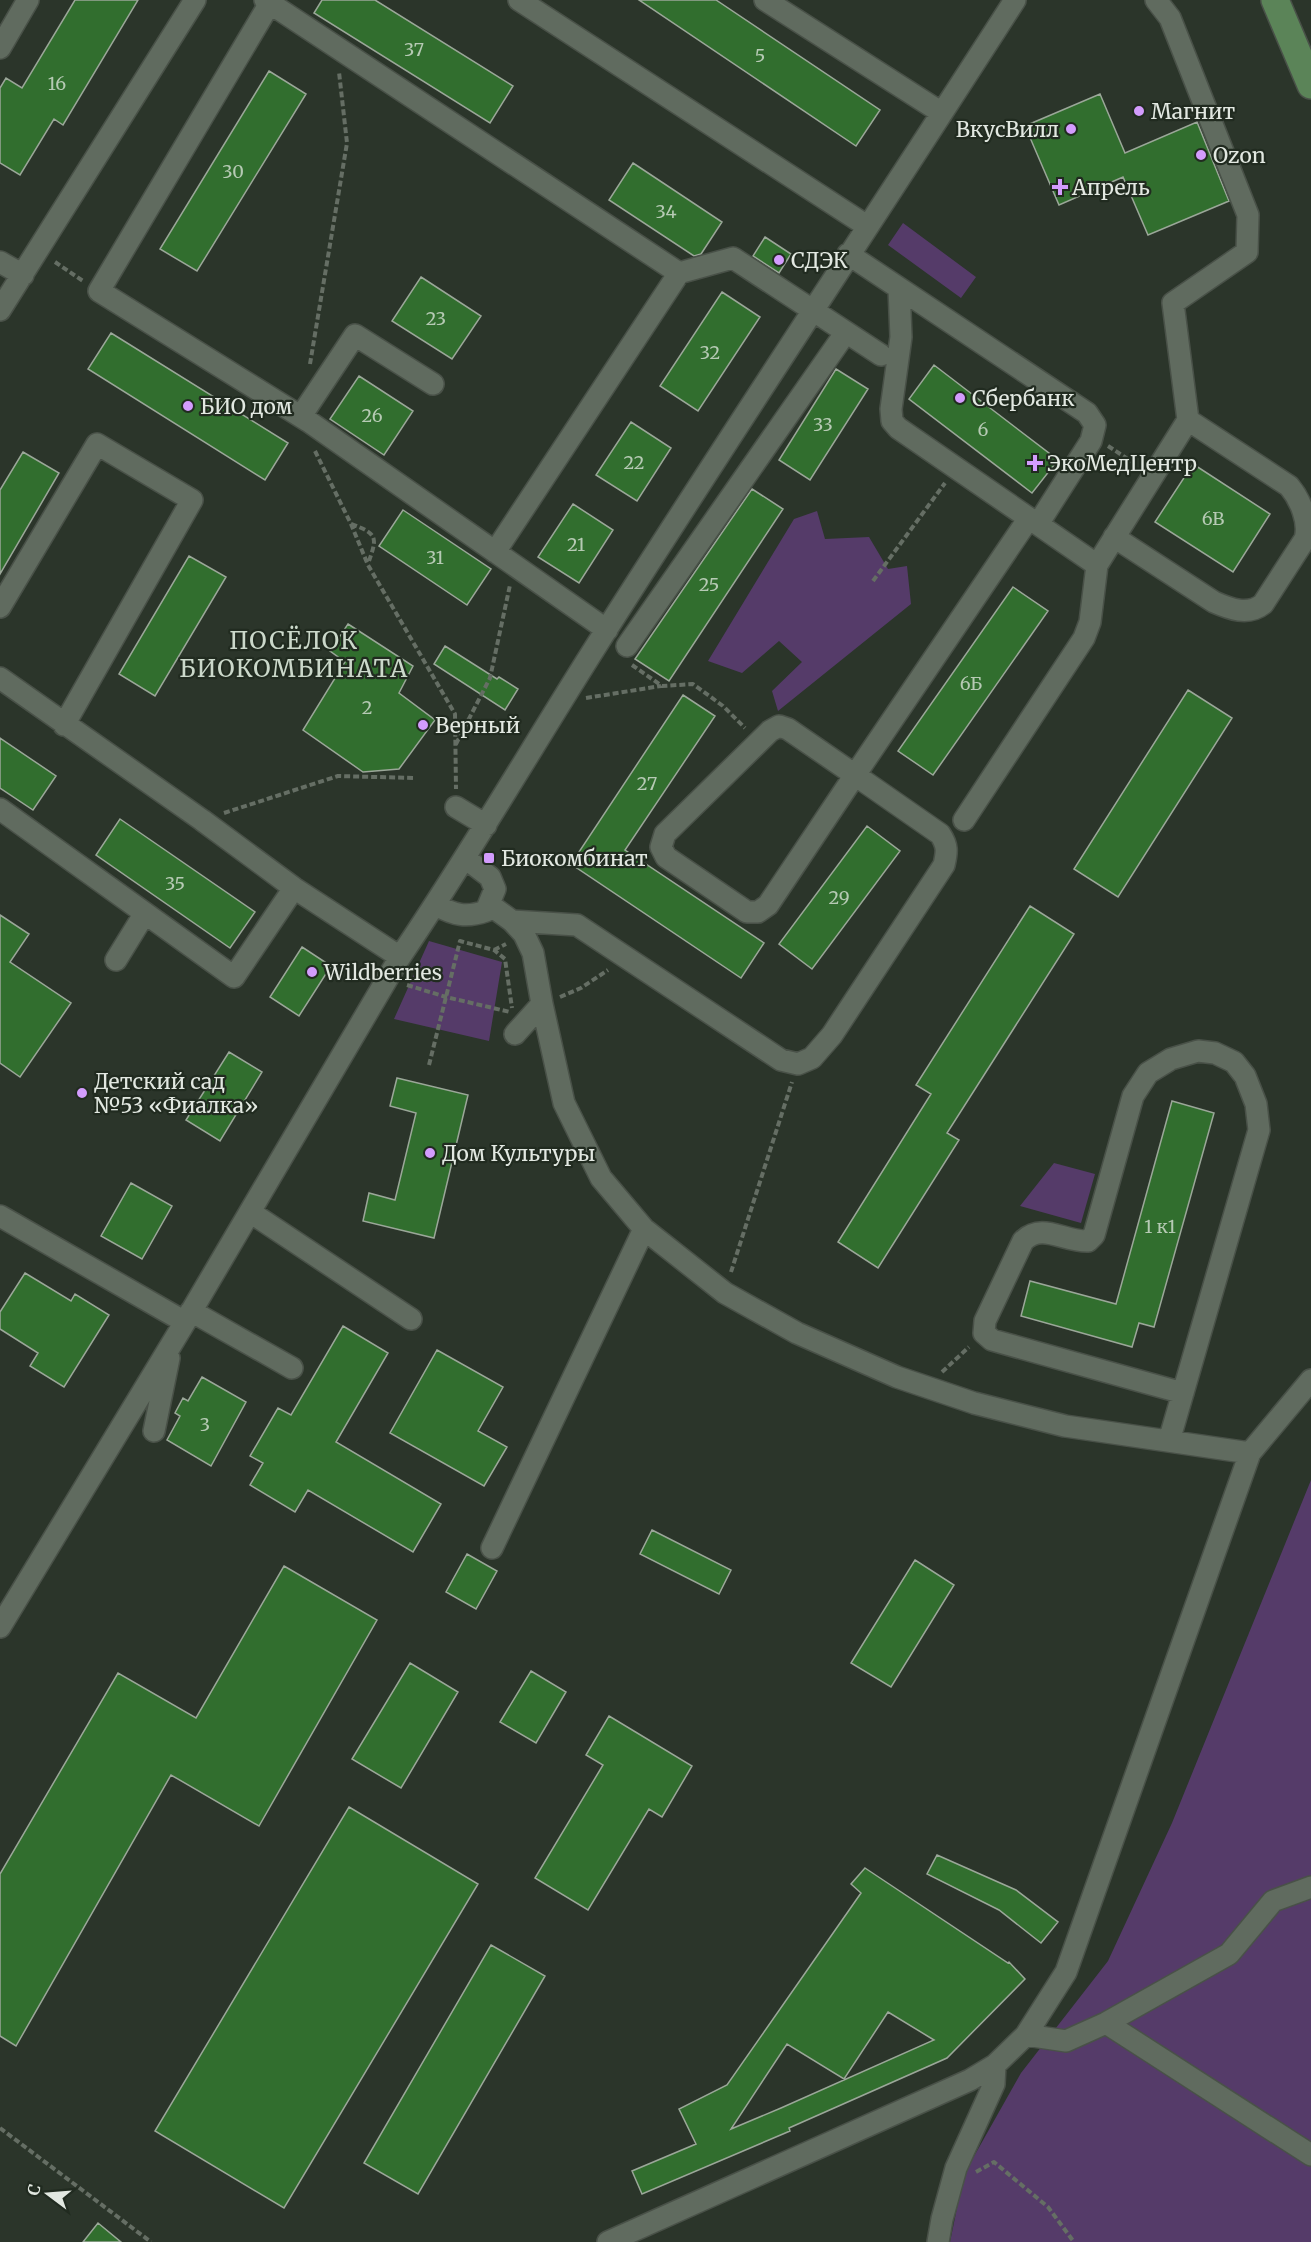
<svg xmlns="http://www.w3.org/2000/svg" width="1311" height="2242" font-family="Merriweather,serif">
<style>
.green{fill:#553b69}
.building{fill:#316e2e;stroke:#9ba799;stroke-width:1.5;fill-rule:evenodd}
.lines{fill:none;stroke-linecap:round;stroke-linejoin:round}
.minor-casing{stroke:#495148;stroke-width:24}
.major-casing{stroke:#495148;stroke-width:30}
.path{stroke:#656e64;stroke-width:4;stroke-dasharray:6 3;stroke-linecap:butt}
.minor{stroke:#606b5f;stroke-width:21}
.major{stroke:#5b8458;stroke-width:27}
.poi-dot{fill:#d39cfd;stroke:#212b20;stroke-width:2}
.labels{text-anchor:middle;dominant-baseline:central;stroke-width:4.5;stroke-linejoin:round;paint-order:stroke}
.number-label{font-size:18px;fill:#b6cab4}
.poi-label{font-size:21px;fill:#e2e8e1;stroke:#212b20;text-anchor:start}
.quarter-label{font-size:24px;letter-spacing:1.5px;fill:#cbd8ca;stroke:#212b20}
</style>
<rect width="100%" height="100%" fill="#2b352a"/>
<path class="green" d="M903,223L976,277L961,298L888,245Z
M817,511L825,539L869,537L888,569L907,566L911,604L778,711L772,691L802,662L779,641L742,673L708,661L794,519Z
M429,941L502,962L489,1041L394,1019Z
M1054,1163L1095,1174L1081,1223L1020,1206Z
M1311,1480V2242H950L964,2174L1021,2073L1108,1961L1172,1823Z"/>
<path class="building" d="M75,0H138L63,125L54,119L20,175L0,163V88L6,78L22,88Z
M322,0H375L513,86L490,123L314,13Z
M639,0H716L880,110L856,146Z
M269,71L306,94L197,271L160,249Z
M1100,94L1125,153L1197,122L1229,201L1148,235L1123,177L1059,205L1025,126Z
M633,163L722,222L701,254L694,256L609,200Z
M765,237L791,254L779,273L753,256Z
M421,277L481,316L452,359L392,321Z
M722,292L760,317L698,411L660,386Z
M111,333L288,443L265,480L88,369Z
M934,365L1058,460L1032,493L909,399Z
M836,369L868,389L810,480L779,460Z
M359,376L413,411L384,455L330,419Z
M631,422L671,448L637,501L596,475Z
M23,452L59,473L0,574V490Z
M1193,464L1270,514L1233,572L1155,522Z
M752,489L783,509L669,681L635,659Z
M573,504L613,530L579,583L538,557Z
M403,510L491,569L467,605L379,546Z
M189,556L226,577L155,696L119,674Z
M1013,587L1048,611L933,775L898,751Z
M348,624L413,666L399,693L435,720L399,769L363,772L303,730L345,662L330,651Z
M445,646L497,679L499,677L518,689L505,710L434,664Z
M1188,690L1232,718L1118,897L1074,869Z
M683,695L715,716L625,850L764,943L741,978L571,864Z
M0,738L56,776L33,810L0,788Z
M120,819L255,912L230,948L96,855Z
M867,826L900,851L812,969L779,944Z
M1030,906L1074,934L947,1133L959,1140L878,1268L838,1242L931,1094L916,1085Z
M0,915L29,934L10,962L71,1003L20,1077L0,1063Z
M302,947L331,966L299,1016L270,997Z
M229,1052L262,1072L220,1141L186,1120Z
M397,1078L468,1095L434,1238L363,1221L369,1193L395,1200L416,1113L390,1106Z
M1172,1101L1214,1113L1154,1327L1139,1323L1132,1347L1021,1316L1030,1281L1116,1304Z
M131,1183L172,1206L142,1259L101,1236Z
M25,1273L71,1301L75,1294L109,1315L64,1387L30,1366L38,1353L0,1329V1312Z
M343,1326L388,1353L336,1442L441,1504L413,1552L308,1490L295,1512L250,1485L263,1463L250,1456L278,1408L291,1415Z
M437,1350L503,1387L478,1431L507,1447L484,1486L390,1433Z
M202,1377L246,1402L211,1466L167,1440L180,1416L175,1413L183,1398L188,1401Z
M652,1530L731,1570L719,1594L640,1554Z
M467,1554L497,1571L476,1609L446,1592Z
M915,1560L954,1585L891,1687L851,1663Z
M284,1566L377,1620L259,1826L171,1775L16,2046L0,2036V1874L118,1673L196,1718Z
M410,1663L458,1692L401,1788L352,1759Z
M531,1671L566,1692L536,1743L500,1722Z
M609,1716L692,1766L662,1817L649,1809L588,1910L535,1878L603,1765L586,1755Z
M349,1807L478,1884L284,2208L155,2131Z
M937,1855L1016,1890L1058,1922L1041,1943L999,1910L927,1874Z
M865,1868L1008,1963L1009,1962L1025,1979L947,2058L789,2128L790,2131L642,2194L632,2171L696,2144L679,2109L727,2085L861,1893L851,1884ZM888,2012L934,2040L781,2108L731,2129L787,2044L844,2079Z
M491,1945L545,1976L418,2194L364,2163Z
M98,2223L121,2242H83Z"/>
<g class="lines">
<defs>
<path id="minor" d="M265,0L679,273
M519,0L867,226
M765,0L942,113
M270,3L99,291L308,421L607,630
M0,48L28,0
M848,254L1087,413L1095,425L1091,441L1038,524
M0,262L23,275
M899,288L901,337L891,409L892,421L898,428L1097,565L1090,622L1084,638L964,820
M0,310L195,0
M301,416L355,335L433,384
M1114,537L1214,602C1230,609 1248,616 1263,604L1305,539C1310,522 1300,499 1289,486L1188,420
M495,552L679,273L733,258L881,355
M1097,565L1188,420L1173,303L1247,252L1248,215L1170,18L1156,0
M0,607L97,444L192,500L64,725
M627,646L846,332
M0,678L202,820L294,888L400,957
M456,807L486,825
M0,809L234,977L294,888
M436,905C454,915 466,918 486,911L495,889L490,877L465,858
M490,905L512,921L524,934L533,953L542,1004L564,1103L601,1178L644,1229L725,1293L797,1333L897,1377L974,1403L1065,1426L1250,1453
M512,921L577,925L781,1060L798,1064L812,1058L832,1035L944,865C947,852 948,846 940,834L855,775L768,905L758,912H747L666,857L661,847L665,834L770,731L779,726L788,729L855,775L1029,518
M116,960L145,913
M515,1034L542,1004
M250,1212L411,1319
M0,1216L185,1322
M191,1311L292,1368
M154,1431L169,1358
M1169,1441L1259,1130L1256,1104L1245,1076L1234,1062L1215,1053L1198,1051L1171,1059L1148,1073L1133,1096L1094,1235L1088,1241C1064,1242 1042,1222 1023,1241L985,1321L984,1333L992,1340L1183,1393
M492,1548L644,1229
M0,1627L185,1322L400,957C470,854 532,747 598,643C735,427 877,215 1015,0
M1106,2023L1311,2155
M1026,2035L1066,2041L1106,2023L1229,1954L1273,1901L1311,1887
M608,2242L970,2080L995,2065L1026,2035L1066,1972L1250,1453L1311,1380
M938,2242L942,2219L956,2168L994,2084L995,2065"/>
<path id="major" d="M1275,0L1311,85"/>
</defs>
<use href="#minor" class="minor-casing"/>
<use href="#major" class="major-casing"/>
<path class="path" d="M55,262L83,281
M310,364L347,143L339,72
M1108,446L1137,465
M315,451L351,524L368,565L455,714L456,789
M351,524C379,534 377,538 368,564
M873,581L945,483
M632,665L662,686L693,684L723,706L745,728
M586,698L661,686
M456,744L490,678L510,585
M224,813L338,776L413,778
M494,950L506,944
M407,985L446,997L510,1012
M560,997L581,988L608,970
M429,1065L460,941L494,950L505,959L512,1008
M731,1272L792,1082
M942,1372L969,1347
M0,2128L151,2242
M976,2172L994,2162L1048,2207L1074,2242"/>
<use href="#minor" class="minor"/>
<use href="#major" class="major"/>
</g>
<g class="poi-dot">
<circle cx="1139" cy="111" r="6"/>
<circle cx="1071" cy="129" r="6"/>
<circle cx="1201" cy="155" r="6"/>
<path d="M1057 178h6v6h6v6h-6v6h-6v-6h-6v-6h6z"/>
<circle cx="779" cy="260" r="6"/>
<circle cx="960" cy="398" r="6"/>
<circle cx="188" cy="406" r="6"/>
<path d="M1032 454h6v6h6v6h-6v6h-6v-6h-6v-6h6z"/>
<circle cx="423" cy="725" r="6"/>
<rect x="483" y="852" width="12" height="12" rx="3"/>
<circle cx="312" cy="972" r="6"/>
<circle cx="82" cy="1093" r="6"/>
<circle cx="430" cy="1153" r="6"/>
</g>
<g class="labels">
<g class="number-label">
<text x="414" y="49">37</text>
<text x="760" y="55">5</text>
<text x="57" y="83">16</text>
<text x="233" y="171">30</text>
<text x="666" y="211">34</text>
<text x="436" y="318">23</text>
<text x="710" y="352">32</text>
<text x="372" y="415">26</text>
<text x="823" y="424">33</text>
<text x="983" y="429">6</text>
<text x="634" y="462">22</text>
<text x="1213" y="518">6В</text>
<text x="576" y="544">21</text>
<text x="435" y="557">31</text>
<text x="709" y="584">25</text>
<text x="971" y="683">6Б</text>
<text x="367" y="707">2</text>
<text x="647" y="783">27</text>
<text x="175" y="883">35</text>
<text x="839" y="897">29</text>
<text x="1160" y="1226">1 к1</text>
<text x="205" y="1424">3</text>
</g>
<g class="poi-label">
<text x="1151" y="111">Магнит</text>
<text x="1059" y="129" text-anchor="end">ВкусВилл</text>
<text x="1213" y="155">Ozon</text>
<text x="1072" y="187">Апрель</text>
<text x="791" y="260">СДЭК</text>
<text x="972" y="398">Сбербанк</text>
<text x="200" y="406">БИО дом</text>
<text x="1047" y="463">ЭкоМедЦентр</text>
<text x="435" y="725">Верный</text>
<text x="501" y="858">Биокомбинат</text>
<text x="324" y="972">Wildberries</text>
<text x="94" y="1081">Детский сад<tspan x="94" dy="24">№53 «Фиалка»</tspan></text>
<text x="442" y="1153">Дом Культуры</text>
</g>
<g class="quarter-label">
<text x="294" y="640">ПОСЁЛОК<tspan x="294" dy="28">БИОКОМБИНАТА</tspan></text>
</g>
</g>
<g transform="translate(48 2194) rotate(286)" stroke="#212b20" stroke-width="4.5" paint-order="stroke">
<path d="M0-4.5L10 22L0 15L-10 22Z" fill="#e2e8e1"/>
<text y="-9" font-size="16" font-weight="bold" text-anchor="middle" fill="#e2e8e1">С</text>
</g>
</svg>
